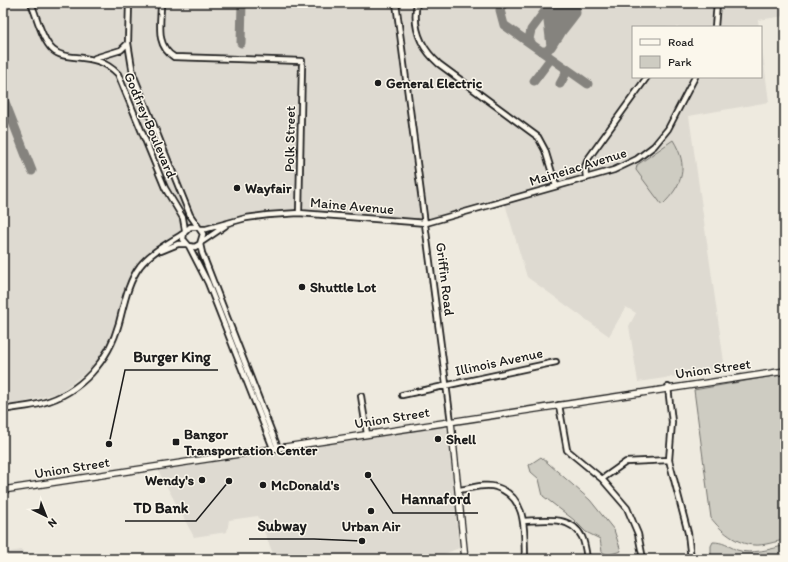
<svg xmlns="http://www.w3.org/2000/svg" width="788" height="562" font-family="Itim,sans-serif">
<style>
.built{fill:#dedad1}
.green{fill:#ceccc2;stroke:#75746f}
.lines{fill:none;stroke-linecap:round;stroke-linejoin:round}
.taxiway{stroke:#85837e;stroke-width:9}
.minor-casing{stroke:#1c1c1c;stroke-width:8}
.major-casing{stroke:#1c1c1c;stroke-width:8}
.minor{stroke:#fbf7ec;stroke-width:4.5}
.major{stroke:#fbf7ec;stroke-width:5.5}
.poi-dot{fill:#1c1c1c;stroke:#fbf7ec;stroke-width:1.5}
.labels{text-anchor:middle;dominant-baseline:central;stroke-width:3;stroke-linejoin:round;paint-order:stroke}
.poi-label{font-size:14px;font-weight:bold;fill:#1c1c1c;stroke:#fbf7ec;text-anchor:start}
.street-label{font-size:14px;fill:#1c1c1c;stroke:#fbf7ec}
.leader{fill:none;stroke:#1c1c1c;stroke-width:1.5}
.callout-dot{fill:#1c1c1c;stroke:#fbf7ec;stroke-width:1.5}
.callout-label{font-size:15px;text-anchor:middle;font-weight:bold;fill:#1c1c1c;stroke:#fbf7ec;stroke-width:3;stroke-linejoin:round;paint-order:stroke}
</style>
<rect width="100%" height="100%" fill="#eeeadf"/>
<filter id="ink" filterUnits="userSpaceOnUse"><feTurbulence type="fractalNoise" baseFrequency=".025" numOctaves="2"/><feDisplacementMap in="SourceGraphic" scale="8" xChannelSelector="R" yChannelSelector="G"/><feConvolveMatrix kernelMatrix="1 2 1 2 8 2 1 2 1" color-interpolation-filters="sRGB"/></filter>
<g filter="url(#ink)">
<path class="built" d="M3,3H785V16L758,20L759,27H633V77H761V40L769,102L689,116L725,369L638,382L629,326L636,313L626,307L609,336L527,277L506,207L501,196L432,219L415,220L308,210L201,228L171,241L152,251L136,266L125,294L110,340L99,359L85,373L60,392L3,408Z
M445,427L448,432L459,548L432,559H275L258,516L229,520L227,532L194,537L158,470Z
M22,550L26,559H3V553Z"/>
<path class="green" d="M673,140C689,166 683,185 662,205L636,170L637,165Z
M785,374V540C776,541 764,546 754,545C736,544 721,531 711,518L694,390Z
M541,457L590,500L614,530L621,551L608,555L602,552L600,539L586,532L574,520L543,496L539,479L531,472L529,465Z
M713,542C723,542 728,546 737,550C750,555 773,549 785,545V559H711V546Z"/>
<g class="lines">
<path class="taxiway" d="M504,3L500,10L504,25L588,84
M634,3L635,4
M570,21L576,13L575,3
M563,30L570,21L567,3
M558,38L564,28L560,3
M241,43L242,3
M532,44L529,39L531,30L548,7
M551,47L558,36L553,3
M541,51H547L551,46L547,13L548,8
M534,81L549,61L550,57
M560,84L566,73L565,68
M3,97L32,171"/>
<defs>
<path id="minor" d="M31,3C37,17 42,40 53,50C67,63 95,50 118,74L165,188L183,218L185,230
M129,3L128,43L133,74L190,215L203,234L200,244L195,247L189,246L183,239L184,233L190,227H198
M161,3C161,24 155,45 174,57L302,61
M396,3L451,422
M417,3C412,28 421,48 439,64L538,137L545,150L556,186
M715,27L717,3
M95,58L121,50L128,43
M586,178L585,167L588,159L647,77
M299,213L302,65
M200,229H206L246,218L268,215L299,213L426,223L614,170L637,159L654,146L668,129L695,77
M203,241L225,226
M200,244L202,253L278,448
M189,246L208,283L273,448
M161,251L178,244H186
M668,387L672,422L669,460L688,533L691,559
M402,395L556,362
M361,396L367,434
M559,405L567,450L602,479L627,508L638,534L643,559
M3,410C16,407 30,407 42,403C81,393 109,360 119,323C124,304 128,282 140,266C151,252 169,243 184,233
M602,479L626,462L669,460
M458,490C469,489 485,483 496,487C528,497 524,532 525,559
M524,521C544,520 571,515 582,537C585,543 586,552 587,559"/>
<path id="major" d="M451,422L465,559
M3,490L785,371"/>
</defs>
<use href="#minor" class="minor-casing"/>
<use href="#major" class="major-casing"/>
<use href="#minor" class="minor"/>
<use href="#major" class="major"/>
</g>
</g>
<g class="poi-dot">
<circle cx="378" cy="83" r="4"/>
<circle cx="237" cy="188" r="4"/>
<circle cx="302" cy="287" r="4"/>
<circle cx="438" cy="439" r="4"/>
<rect x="172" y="438" width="8" height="8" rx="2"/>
<circle cx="202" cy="480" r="4"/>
<circle cx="263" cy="485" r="4"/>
<circle cx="371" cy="511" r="4"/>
</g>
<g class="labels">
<g class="poi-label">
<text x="386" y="83">General Electric</text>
<text x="245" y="188">Wayfair</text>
<text x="310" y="287">Shuttle Lot</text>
<text x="184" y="434">Bangor<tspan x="184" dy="16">Transportation Center</tspan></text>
<text x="446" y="439">Shell</text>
<text x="194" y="480" text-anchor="end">Wendy's</text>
<text x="271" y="485">McDonald's</text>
<text x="371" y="526" text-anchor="middle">Urban Air</text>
</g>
<g class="street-label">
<text transform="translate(150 125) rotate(67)">Godfrey Boulevard</text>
<text transform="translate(290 139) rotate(-89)">Polk Street</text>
<text transform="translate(578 167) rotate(-17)">Maineiac Avenue</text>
<text transform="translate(352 206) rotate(5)">Maine Avenue</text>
<text transform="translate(445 279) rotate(83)">Griffin Road</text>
<text transform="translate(499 362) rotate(-12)">Illinois Avenue</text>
<text transform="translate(713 369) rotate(-8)">Union Street</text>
<text transform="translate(392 418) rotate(-9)">Union Street</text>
<text transform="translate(72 468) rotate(-9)">Union Street</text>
</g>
</g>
<path class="leader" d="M109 444L125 370H218M368 475L393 513H478M229 481L196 521H125M362 541L314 539H249"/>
<g class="callout-dot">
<circle cx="109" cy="444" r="4"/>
<circle cx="368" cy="475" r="4"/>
<circle cx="229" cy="481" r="4"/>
<circle cx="362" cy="541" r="4"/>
</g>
<g class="callout-label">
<text x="172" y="362">Burger King</text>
<text x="436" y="504">Hannaford</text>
<text x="161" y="513">TD Bank</text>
<text x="282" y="531">Subway</text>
</g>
<rect width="788" height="562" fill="none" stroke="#fbf7ec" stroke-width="16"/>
<rect x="8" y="8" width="772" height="546" fill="none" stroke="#1c1c1c" stroke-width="1.5" filter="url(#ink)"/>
<rect x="632" y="26" width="130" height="52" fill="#fbf7ec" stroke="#a29f99"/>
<rect x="640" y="39" width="20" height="6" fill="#fbf7ec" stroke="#a29f99"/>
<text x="668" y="46" font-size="12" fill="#1c1c1c">Road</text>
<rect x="640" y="56" width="20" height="12" fill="#ceccc2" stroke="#a29f99"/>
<text x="668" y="66" font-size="12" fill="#1c1c1c">Park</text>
<g transform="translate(46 516) rotate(137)" stroke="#fbf7ec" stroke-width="3" paint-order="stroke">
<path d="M0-3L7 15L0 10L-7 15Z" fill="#1c1c1c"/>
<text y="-6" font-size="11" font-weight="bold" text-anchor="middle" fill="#1c1c1c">N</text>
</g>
</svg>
